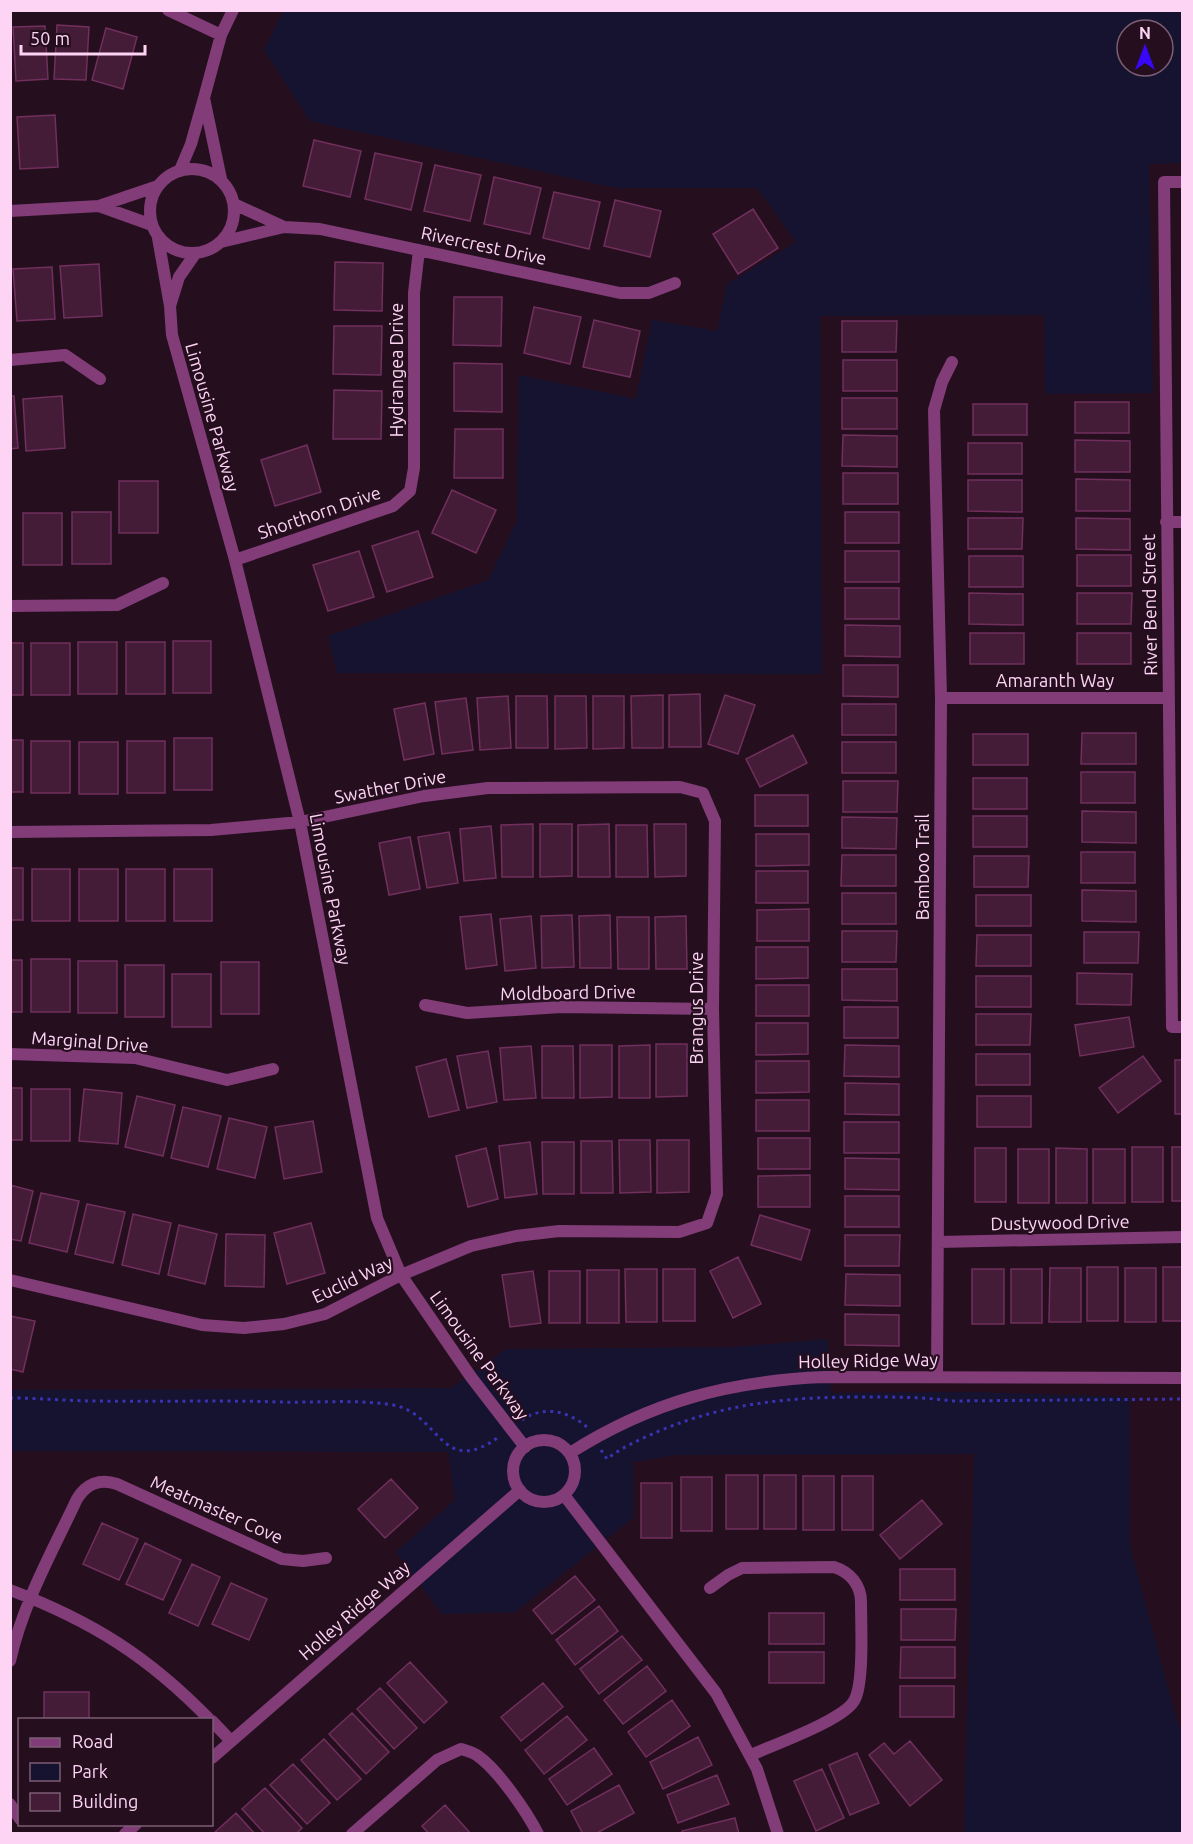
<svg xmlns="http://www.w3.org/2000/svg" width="1193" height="1844" font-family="Ubuntu,sans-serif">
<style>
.green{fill:#15132f;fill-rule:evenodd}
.building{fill:#451c38;stroke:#702f5c;stroke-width:1.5}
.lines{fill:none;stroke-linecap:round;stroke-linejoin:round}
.path{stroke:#3933b3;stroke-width:3;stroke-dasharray:3 4.5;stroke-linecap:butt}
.minor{stroke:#823c78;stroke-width:12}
.tertiary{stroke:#823c78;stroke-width:12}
.labels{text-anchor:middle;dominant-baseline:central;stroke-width:4.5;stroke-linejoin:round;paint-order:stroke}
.street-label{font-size:18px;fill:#fed4f5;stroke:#250f1f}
</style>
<rect width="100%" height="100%" fill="#250f1f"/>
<path class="green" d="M284,10L1182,11V163L1149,164L1153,393L1045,394L1044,315L820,316L822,674L337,673L328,636L488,580L517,521L519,375L636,399L652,320L717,331L727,284L796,242L757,188H616L310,121L264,50ZM1127,30H1163V66H1127Z
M828,1339L831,1393L975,1392L1130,1397V1547L1177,1721L1182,1732V1833H964L974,1454L677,1455L633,1462V1518L515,1612L442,1614L396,1552L455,1500L448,1452L11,1451L10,1390L451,1388L507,1349L735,1347Z"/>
<path class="building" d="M57,25L89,27L86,80L54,79Z
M45,26L48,79L16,81L13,27Z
M106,28L137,37L123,89L92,80Z
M55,115L58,167L20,169L17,117Z
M314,140L361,151L350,197L303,186Z
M375,153L422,163L411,210L365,199Z
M435,165L481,175L470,221L424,211Z
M494,177L541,188L530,234L484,224Z
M554,192L600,202L589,249L543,238Z
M615,200L661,211L650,257L604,246Z
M753,209L778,248L738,274L713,234Z
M335,262L383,263L382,311L334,310Z
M99,264L102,316L64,318L60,266Z
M52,267L55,319L17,321L13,269Z
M454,297H502L501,346L453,345Z
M534,307L581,317L570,364L524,353Z
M594,320L640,331L630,377L583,367Z
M842,321H897L896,352H842Z
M334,326H382L381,375L333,374Z
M843,360H897V391H843Z
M454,363L502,364V412L454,411Z
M334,390L382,391L381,439H333Z
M10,396H14L18,448L10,449Z
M62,396L65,448L26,451L23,399Z
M842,398H897V429H842Z
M1075,402H1129V433H1075Z
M973,404H1027V435H973Z
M455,429H503V478H454Z
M843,435L897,436V467L842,466Z
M1075,440L1130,441V472H1075Z
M968,443H1022V474H968Z
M307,445L321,492L275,506L261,460Z
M843,473H898V504H843Z
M1076,479L1130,480V511H1076Z
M968,480H1022V512L968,511Z
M119,481H158V533H119Z
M452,490L496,510L476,553L432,533Z
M72,512H111V564H72Z
M845,512H899V543H845Z
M23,513H62V565H23Z
M968,518H1023L1022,549H968Z
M1076,518L1130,519V550L1076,549Z
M418,531L433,577L387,592L372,546Z
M359,551L374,597L328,611L313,565Z
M845,551H899V582H845Z
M1077,555H1131V586H1077Z
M969,556H1023V587H969Z
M845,588H899V619H845Z
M969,593L1023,594V625L969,624Z
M1077,593H1132L1131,624H1077Z
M845,625L900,626V657L845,656Z
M970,633H1024V664H970Z
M1077,633H1131V664H1077Z
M173,641H211V693H173Z
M78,642H117V694H78Z
M126,642H165V694H126Z
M10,643H23V695H10Z
M31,643H70V695H31Z
M843,665H898V697L843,696Z
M700,694L701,747H669V695Z
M663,695V748H632L631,696Z
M725,695L755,705L738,754L708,744Z
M508,696L511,748L480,750L477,698Z
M516,696H547L548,748H516Z
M555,696H586L587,748L555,749Z
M593,696H624V748L593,749Z
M466,698L473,750L442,754L435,702Z
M425,703L434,754L404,760L394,709Z
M842,704H896V735H842Z
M1082,733H1136V764H1081Z
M973,734H1028V765H973Z
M793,735L807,763L760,787L746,759Z
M174,738H212V790H174Z
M10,740H23V792H10Z
M31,741H70V793H31Z
M127,741H165V793H127Z
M79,742H118V794H79Z
M842,742H896V773H842Z
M1081,772H1135V803H1081Z
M973,778H1027V809H973Z
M843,781H898L897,812H843Z
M755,795H808V826H755Z
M1082,811L1136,812V843L1082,842Z
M973,816H1027V847H973Z
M842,817L897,818L896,849L842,848Z
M533,824V877H502L501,825Z
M540,824H572V876L540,877Z
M609,824L610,877H578V825Z
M654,824H686V876L655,877Z
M616,825H647L648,877H616Z
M491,826L496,878L464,881L460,829Z
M449,832L458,883L427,888L418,837Z
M756,834H809V865L756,866Z
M410,837L420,889L389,895L379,843Z
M1081,852H1135V883H1081Z
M842,855H896V886H841Z
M974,856H1029L1028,887H974Z
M10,868H23V920H10Z
M32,869H70V921H32Z
M79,869H118V921H79Z
M126,869H165V921H126Z
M174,869H212V921H174Z
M756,871H808V903H756Z
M1082,890L1136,891V922L1082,921Z
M842,893H896V924H842Z
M976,895H1031V926H976Z
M809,909V941H757V910Z
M491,914L497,965L466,969L460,917Z
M572,915L574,967L542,968L541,916Z
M610,915L611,968H580L579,916Z
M531,916L536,968L505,971L500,919Z
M686,916L687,969H656L655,917Z
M617,917H649V969H618Z
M842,931H897L896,962H842Z
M1084,932H1139L1138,963H1084Z
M977,935H1031V966H976Z
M756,947H808V978L756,979Z
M31,959H70V1012H31Z
M10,960H22V1012H10Z
M78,961H117V1013H78Z
M221,962H259V1014H221Z
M125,965H164V1017H125Z
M842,969H897V1001L842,1000Z
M1077,973L1132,974L1131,1005L1077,1004Z
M172,974H211V1027H172Z
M976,976H1031V1007H976Z
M756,985H809V1016H756Z
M844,1007H898V1038H844Z
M976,1014H1031L1030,1045H976Z
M1129,1017L1134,1047L1080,1056L1075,1025Z
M756,1023H808V1054L756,1055Z
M656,1044H687V1096L656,1097Z
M580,1045H612V1097L580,1098Z
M650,1045V1098H619V1046Z
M845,1045L899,1046V1077L844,1076Z
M531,1046L536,1098L504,1100L500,1048Z
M542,1046H573L574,1098H542Z
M488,1051L497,1102L467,1108L457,1056Z
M976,1054H1030V1085H976Z
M1143,1056L1161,1081L1118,1113L1099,1088Z
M446,1059L459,1110L429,1117L416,1067Z
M1175,1060H1182V1114H1175Z
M756,1061H809V1092L756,1093Z
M845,1083L899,1084V1115L845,1114Z
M10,1088H22V1140H10Z
M31,1089H70V1141H31Z
M84,1089L122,1093L118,1144L79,1141Z
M137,1096L175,1105L163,1156L125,1147Z
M977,1096H1031V1127H977Z
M756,1100H809V1131H756Z
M183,1107L221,1116L208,1167L171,1158Z
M229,1118L267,1127L255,1178L217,1169Z
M313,1121L322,1172L284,1179L275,1127Z
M844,1122H899V1153H844Z
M758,1138H810V1169H758Z
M619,1140H650L651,1192L620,1193Z
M657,1140H689V1192L657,1193Z
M581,1141H612L613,1193H581Z
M530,1142L537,1194L505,1198L499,1146Z
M542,1142H574V1194H543Z
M1132,1147H1163V1202H1132Z
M1172,1147H1182V1201H1172Z
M486,1148L498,1199L468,1207L456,1156Z
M975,1148H1006V1202H975Z
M1056,1148L1087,1149V1203H1056Z
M1018,1149H1049V1203H1018Z
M1093,1149H1125V1203H1093Z
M845,1158L899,1159V1190L845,1189Z
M810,1175V1207H758V1176Z
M10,1185L33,1191L21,1241L10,1239Z
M41,1193L79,1201L67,1252L29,1243Z
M845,1196H899V1227H845Z
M87,1204L125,1212L113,1263L75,1254Z
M133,1214L171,1223L159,1274L122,1265Z
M760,1215L810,1230L801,1260L751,1245Z
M311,1223L325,1273L287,1284L274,1233Z
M179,1225L217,1234L205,1284L168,1275Z
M226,1234L265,1235L264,1287L225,1286Z
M845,1235H900L899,1266H845Z
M738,1257L761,1304L733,1318L710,1271Z
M1087,1267H1118V1321H1087Z
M1163,1267H1182V1321H1163Z
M1050,1268H1081V1322H1049Z
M1125,1268H1156V1322H1125Z
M625,1269H657V1322H626Z
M663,1269H695V1321H663Z
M972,1269H1004V1324H972Z
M1011,1269H1042V1323H1011Z
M587,1270H619V1323H587Z
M533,1271L541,1323L510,1327L502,1275Z
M549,1271H580V1323H549Z
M846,1274L900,1275V1306L845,1305Z
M845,1314L899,1315V1346L845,1345Z
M10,1316L35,1321L23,1372L10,1369Z
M726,1475H758V1529H726Z
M764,1475H796V1529H764Z
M803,1476H834V1530H803Z
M842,1476H873V1530H842Z
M681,1477H712V1531H681Z
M391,1479L418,1508L385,1538L358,1509Z
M641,1483H672V1538H641Z
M922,1500L942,1524L900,1559L880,1535Z
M102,1523L138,1539L119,1580L83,1564Z
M145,1543L181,1560L163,1600L126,1584Z
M192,1564L220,1577L198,1626L169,1613Z
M900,1569H955V1600H900Z
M575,1576L595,1600L552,1634L533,1610Z
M231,1583L267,1599L249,1640L212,1624Z
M599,1606L618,1631L575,1665L556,1640Z
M901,1609H956L955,1640H901Z
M769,1613H824V1644H769Z
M622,1636L642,1660L599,1694L580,1669Z
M901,1647H955V1678H900Z
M769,1652H824V1683H769Z
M410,1662L447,1702L424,1723L387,1683Z
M647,1666L666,1691L623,1724L604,1700Z
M543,1683L563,1707L521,1741L501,1717Z
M900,1686H954V1717H900Z
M380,1688L417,1728L394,1749L357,1709Z
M44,1692H89V1720H44Z
M672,1700L690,1726L646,1757L628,1732Z
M352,1713L389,1752L366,1774L329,1734Z
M567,1716L587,1740L544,1774L525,1750Z
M698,1737L712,1765L663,1789L650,1762Z
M324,1739L361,1779L337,1800L301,1760Z
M910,1741L942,1780L910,1806L869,1755L884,1743L894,1754Z
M594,1748L612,1774L567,1805L549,1779Z
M857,1753L879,1803L850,1815L829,1765Z
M293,1764L330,1803L307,1824L270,1785Z
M822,1769L844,1818L816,1831L794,1781Z
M717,1775L729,1804L678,1823L667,1795Z
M619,1785L634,1813L595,1834H583L571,1811Z
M265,1788L302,1828L296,1834H265L242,1809Z
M445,1805L471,1834H429L422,1826Z
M236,1813L255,1834H213Z
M735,1818L739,1834H682V1831Z"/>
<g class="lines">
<path class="path" d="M10,1398C39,1398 68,1401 97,1401C158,1402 218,1400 279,1402C316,1403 356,1399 393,1405C440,1413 441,1480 500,1436
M522,1420C544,1405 568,1411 587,1427
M601,1450L607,1459C622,1447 641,1439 659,1431C729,1402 791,1397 866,1397C895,1397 923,1397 952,1401L1182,1399"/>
<path class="minor" d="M168,10L221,35
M204,98L221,35L233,10
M150 211a42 42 0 1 1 84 0a42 42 0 1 1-84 0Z
M180,170L191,144L204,98L221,179
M1182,182H1164L1172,1027H1182
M10,211L99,206
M152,225L99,206L158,186
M284,227L320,229L620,293H649L675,283
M158,238L170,306L179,277L195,254
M221,242L284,227L234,204
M170,306L172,335L235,560L300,822L377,1218L401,1275L471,1377L525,1447
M10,360L65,355L100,379
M1166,522H1182
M235,560L393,506L410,491L414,468V293L419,250
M10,606L117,605L163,583
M941,698H1168
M10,832L211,830L300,822L424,796L488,788L680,787L703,793L715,821L713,1009L717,1194L707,1223L679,1232L559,1231L516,1236L471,1246L401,1275L325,1314L284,1324L244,1328L202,1325L10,1280
M425,1005L467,1013L561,1007L713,1009
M10,1054L135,1058L227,1080L273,1069
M938,1242L1182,1237
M937,1376L941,698L934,410L942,382L952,362
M564,1495L716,1693L757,1769L778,1834
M710,1588L728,1575L742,1568L834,1567C850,1572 861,1585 861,1602C861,1625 864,1680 855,1699C847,1719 773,1745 751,1755
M10,1590C92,1621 149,1657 210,1720
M10,1661C23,1603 52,1552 77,1499C86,1484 100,1478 117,1484L282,1559L303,1561L326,1558
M212,1721L231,1741
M10,1804L20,1819
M352,1834L437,1760L461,1749C467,1751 473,1752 478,1756C498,1770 527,1812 538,1834"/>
<path class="tertiary" d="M513 1471a31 31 0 1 1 62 0a31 31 0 1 1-62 0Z
M570,1453C650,1402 729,1381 824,1377L1182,1378
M212,1758L520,1490
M125,1834L136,1824"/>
</g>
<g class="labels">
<g class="street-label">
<text transform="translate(484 245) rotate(12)">Rivercrest Drive</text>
<text transform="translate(396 370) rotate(-90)">Hydrangea Drive</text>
<text transform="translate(213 417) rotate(74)">Limousine Parkway</text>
<text transform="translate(319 512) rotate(-19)">Shorthorn Drive</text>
<text transform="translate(1149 605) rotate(-91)">River Bend Street</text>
<text x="1055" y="680">Amaranth Way</text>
<text transform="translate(390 786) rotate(-11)">Swather Drive</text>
<text transform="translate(922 867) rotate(-90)">Bamboo Trail</text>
<text transform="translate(331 889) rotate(79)">Limousine Parkway</text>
<text transform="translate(568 992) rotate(-1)">Moldboard Drive</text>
<text transform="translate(696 1008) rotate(-90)">Brangus Drive</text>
<text transform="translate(90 1041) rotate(4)">Marginal Drive</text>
<text transform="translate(1060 1222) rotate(-1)">Dustywood Drive</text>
<text transform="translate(352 1279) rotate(-25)">Euclid Way</text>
<text transform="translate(480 1355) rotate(54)">Limousine Parkway</text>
<text transform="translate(868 1360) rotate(-1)">Holley Ridge Way</text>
<text transform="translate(217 1509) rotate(24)">Meatmaster Cove</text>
<text transform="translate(354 1610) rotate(-41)">Holley Ridge Way</text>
</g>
</g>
<rect width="1193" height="1844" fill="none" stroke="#fed4f5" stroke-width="24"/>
<rect x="18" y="1718" width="195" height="108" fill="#250f1f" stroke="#7c5e75" stroke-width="1.5"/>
<rect x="30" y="1738" width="30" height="9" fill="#823c78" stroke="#7c5e75" stroke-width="1.5"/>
<text x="72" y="1748" font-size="18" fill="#fed4f5">Road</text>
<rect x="30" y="1763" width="30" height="18" fill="#15132f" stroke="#7c5e75" stroke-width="1.5"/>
<text x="72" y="1778" font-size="18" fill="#fed4f5">Park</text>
<rect x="30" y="1793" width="30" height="18" fill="#451c38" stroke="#7c5e75" stroke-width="1.5"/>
<text x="72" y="1808" font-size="18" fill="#fed4f5">Building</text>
<g transform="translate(1145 48)"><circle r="28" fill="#250f1f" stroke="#7c5e75" stroke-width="1.5"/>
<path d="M0-4.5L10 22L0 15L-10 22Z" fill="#3907f7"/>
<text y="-9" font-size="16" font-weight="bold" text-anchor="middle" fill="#fed4f5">N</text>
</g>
<path d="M21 45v9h124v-9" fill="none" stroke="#fed4f5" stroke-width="3"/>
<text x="30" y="45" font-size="18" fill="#fed4f5" stroke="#250f1f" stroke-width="4.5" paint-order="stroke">50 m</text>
</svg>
